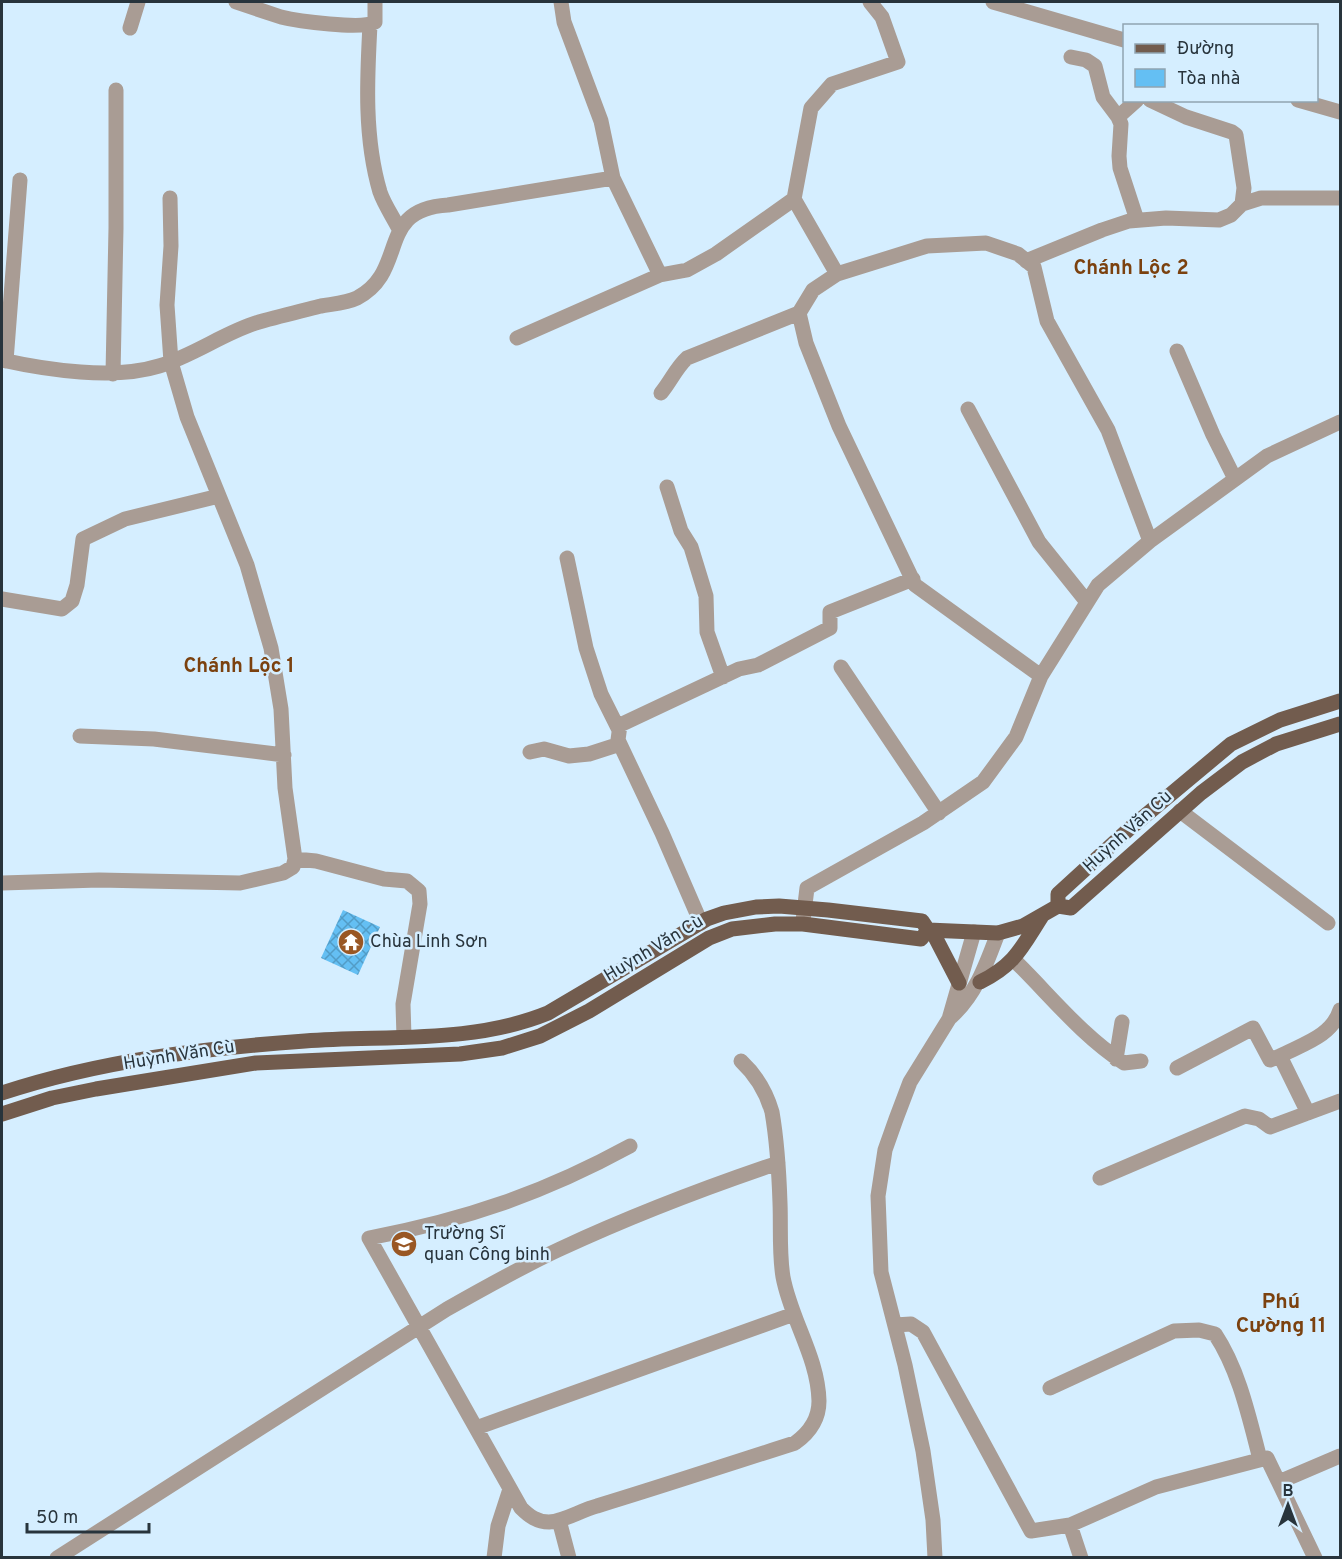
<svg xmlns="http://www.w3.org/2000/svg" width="1342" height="1559" font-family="Overpass,sans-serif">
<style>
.building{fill:url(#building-cross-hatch)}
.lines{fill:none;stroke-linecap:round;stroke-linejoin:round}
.minor{stroke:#a99c94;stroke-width:15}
.major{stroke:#725c4e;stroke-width:15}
.labels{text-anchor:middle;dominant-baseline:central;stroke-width:5;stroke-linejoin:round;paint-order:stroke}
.street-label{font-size:18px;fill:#28343c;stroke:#d5eeff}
.poi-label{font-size:18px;fill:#28343c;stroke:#d5eeff;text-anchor:start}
.neighbourhood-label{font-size:20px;font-weight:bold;fill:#7b410f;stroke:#d5eeff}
.quarter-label{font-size:21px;font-weight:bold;fill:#7b410f;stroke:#d5eeff}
</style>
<defs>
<pattern id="building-cross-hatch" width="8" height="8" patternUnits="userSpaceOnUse" patternTransform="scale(1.5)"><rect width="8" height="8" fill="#64bff3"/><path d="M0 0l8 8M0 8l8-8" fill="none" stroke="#529cc6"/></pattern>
</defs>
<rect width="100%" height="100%" fill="#d5eeff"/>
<path class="building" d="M343,910L380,927L358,975L321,958Z"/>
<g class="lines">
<path class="minor" d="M236,2C251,7 266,12 281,17C297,21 363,30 375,22V2
M561,2L564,22L601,121L613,178
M993,2L1124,40
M370,25C367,79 364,138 380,192C384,204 393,217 399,229
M130,28L138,2
M1071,57L1086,60L1095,66L1103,97L1118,117L1121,124L1119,156L1120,168L1137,220
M1150,100L1186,117L1232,132L1236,135L1244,188L1242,204
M1298,100L1340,112
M1118,117L1137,100
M170,198L171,246L167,305L171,362L187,417L247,565L271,648L281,709L285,788L295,859L316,861L384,879L407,881L419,891L420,904L403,1004L404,1037
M1026,261L1102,230L1129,221L1166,218L1219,220L1231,215L1242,204L1261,198H1340
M837,274L794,199L811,108L832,84L898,62L882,17L870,2
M517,338L660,275
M1177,351L1213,435L1235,479
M2,360C47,370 114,380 159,366C193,356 227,331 259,322C280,316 301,311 321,306C332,304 347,303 357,298C409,271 375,209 448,205L613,178L660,275L687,270L716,254L794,199
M6,361L20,180
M113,374L116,228V90
M661,393C671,381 676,368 687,358L799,313
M968,409L1039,542L1087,602
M667,487L681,531L691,547L706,596L707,632L723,677
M567,558L586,648L601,694L619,730
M2,599L62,609L72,601L77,585L83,539L125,519L219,496
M841,667L939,813
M1041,676L915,585L839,426L806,343L799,313L813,290L837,274L927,246L986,243L1018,254L1034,267L1047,321L1108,430L1150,541
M80,736L154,739L284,755
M530,752L544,749L569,756L589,754L620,744
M1180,811L1328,923
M2,883L99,880L240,883L283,873L293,867L295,859
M803,921L807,888L923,823L983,782L1016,737L1041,676L1098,585L1150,541L1267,456L1340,422
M701,923L662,833L618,740L620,725L739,669L758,665L830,628V612L913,579
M1013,959C1049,994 1082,1036 1124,1063L1141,1061
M951,1017C976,994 986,965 998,933
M1280,1056C1303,1044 1332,1036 1340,1010
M1116,1059L1122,1022
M1177,1068L1253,1028L1270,1060L1280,1056L1308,1113
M630,1146C544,1193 465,1220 369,1238L521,1508C529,1516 537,1522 549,1522C565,1521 581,1510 597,1506C663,1486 729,1464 795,1443C809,1433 819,1419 819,1401C818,1357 791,1320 783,1277C779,1253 781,1228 780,1203C779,1173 777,1141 772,1112C766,1091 756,1075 741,1061
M1100,1178L1245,1116L1259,1119L1270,1127L1340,1101
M895,1325L911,1324L923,1332L1031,1531L1070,1525L1156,1487L1267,1458L1315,1558
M1050,1388L1174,1331L1199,1330L1215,1334C1239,1370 1249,1417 1260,1459
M476,1428L794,1314
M1279,1482L1340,1456
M559,1520L569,1558
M1070,1525L1081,1558
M57,1558L447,1309C484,1288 521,1267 560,1249C631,1216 704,1188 778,1163
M494,1558L498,1526L510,1489
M935,1558L933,1520L923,1451L905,1365L881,1272L878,1196L885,1150L896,1119L910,1082L949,1019L974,932"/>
<path class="major" d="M1058,906V894L1128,830L1231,744L1280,720L1340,701
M928,930L998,933L1023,926L1058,906L1071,908L1201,793L1242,762L1276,744L1340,724
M932,931L959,983
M980,982C1015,965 1022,947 1042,916
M2,1093C99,1061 204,1048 305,1041C386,1035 472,1044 548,1013L707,919L724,913L756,907L779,906L828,910L922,921L928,930
M2,1114L52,1098L96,1089L256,1063L460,1054L502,1048L540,1036L589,1011L709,938L732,929L775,924H803L921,939L928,930"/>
</g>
<defs>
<symbol id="temple-disc" viewBox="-11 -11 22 22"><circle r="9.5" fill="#995724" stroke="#d5eeff"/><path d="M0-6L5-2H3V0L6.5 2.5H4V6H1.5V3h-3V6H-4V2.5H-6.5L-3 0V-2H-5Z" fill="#fff"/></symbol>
<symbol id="university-disc" viewBox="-11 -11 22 22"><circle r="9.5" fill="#995724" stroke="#d5eeff"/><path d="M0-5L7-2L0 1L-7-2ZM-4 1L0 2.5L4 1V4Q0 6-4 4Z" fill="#fff"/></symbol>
</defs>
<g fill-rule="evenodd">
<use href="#temple-disc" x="336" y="927" width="30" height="30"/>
<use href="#university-disc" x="389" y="1229" width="30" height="30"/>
</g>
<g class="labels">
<g class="street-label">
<text transform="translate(1128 832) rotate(-42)">Huỳnh Văn Cù</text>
<text transform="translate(654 949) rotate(-31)">Huỳnh Văn Cù</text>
<text transform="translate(179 1056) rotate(-9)">Huỳnh Văn Cù</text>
</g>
<g class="poi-label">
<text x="370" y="942">Chùa Linh Sơn</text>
<text x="424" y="1234">Trường Sĩ<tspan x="424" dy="21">quan Công binh</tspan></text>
</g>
<g class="neighbourhood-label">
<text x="1131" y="269">Chánh Lộc 2</text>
<text x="239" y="667">Chánh Lộc 1</text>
</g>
<g class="quarter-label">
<text x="1281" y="1302">Phú<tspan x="1281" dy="24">Cường 11</tspan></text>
</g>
</g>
<rect width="1342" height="1559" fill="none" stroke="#28343c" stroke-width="6"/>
<rect x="1123" y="24" width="195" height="78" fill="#d5eeff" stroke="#90a4b1" stroke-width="1.5"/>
<rect x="1135" y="44" width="30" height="9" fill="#725c4e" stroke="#90a4b1" stroke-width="1.5"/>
<text x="1177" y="54" font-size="18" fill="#28343c">Đường</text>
<rect x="1135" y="69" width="30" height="18" fill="#64bff3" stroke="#90a4b1" stroke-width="1.5"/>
<text x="1177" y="84" font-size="18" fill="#28343c">Tòa nhà</text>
<g transform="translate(1288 1505)" stroke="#d5eeff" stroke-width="4.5" paint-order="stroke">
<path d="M0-4.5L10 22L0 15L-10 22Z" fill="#28343c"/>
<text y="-9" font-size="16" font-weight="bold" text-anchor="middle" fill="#28343c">B</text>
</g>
<path d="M27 1523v9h122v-9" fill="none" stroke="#28343c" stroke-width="3"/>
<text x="36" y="1523" font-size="18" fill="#28343c" stroke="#d5eeff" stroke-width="4.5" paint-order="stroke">50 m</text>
</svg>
